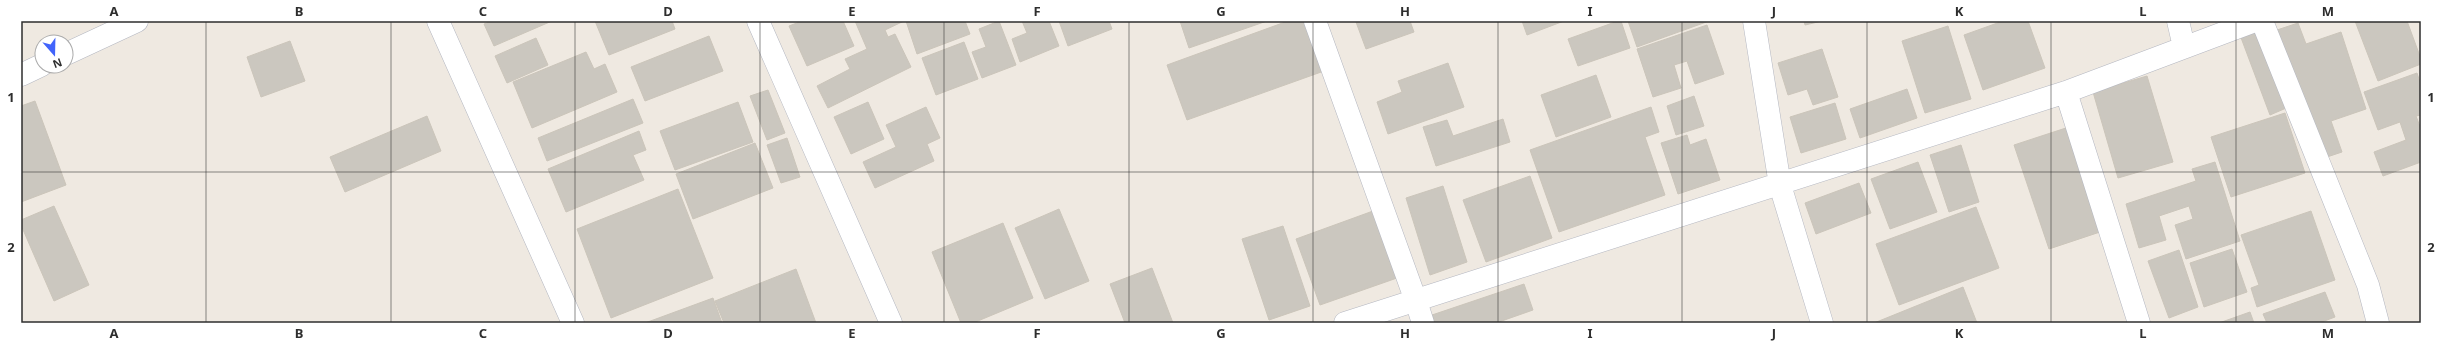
<svg xmlns="http://www.w3.org/2000/svg" width="2442" height="344" font-family="'Noto Sans',sans-serif">
<style>
.building{fill:#cbc7bf;stroke:#cbc5ba}
.lines{fill:none;stroke-linecap:round;stroke-linejoin:round}
.street-casing{stroke:#b4b7c1;stroke-width:23}
.street{stroke:#fff;stroke-width:22}
.grid{fill:none;stroke:#2e2e2e;stroke-width:1;stroke-opacity:0.55}
.neatline{fill:none;stroke:#2e2e2e;stroke-width:1.5}
.grid-label{font-size:13px;text-anchor:middle;font-weight:bold;fill:#2e2e2e}
</style>
<rect width="100%" height="100%" fill="#efe9e1"/>
<path class="building" d="M492,21H552L494,46L484,24Z
M595,21H672L675,29L609,55Z
M802,21H843L854,46L807,66L789,26Z
M855,21H904L885,30L888,37L895,34L911,67L828,108L817,86L850,69L845,59L867,49Z
M906,21H965L970,34L917,54Z
M999,21L1016,65L982,78L972,52L986,47L979,29Z
M1022,21H1049L1059,46L1020,62L1012,39L1027,33Z
M1059,21H1109L1112,29L1068,46Z
M1180,21H1267L1189,48Z
M1288,21H1306L1324,71L1187,120L1167,65Z
M1359,21H1410L1414,32L1366,49L1356,22Z
M1522,21H1564L1527,35Z
M1618,21H1621L1630,48L1578,66L1568,39Z
M1628,21H1709L1637,47Z
M1804,21H1822L1805,25Z
M2003,21H2028L2045,68L1983,90L1964,35Z
M2355,21H2407L2421,59V64L2378,81Z
M2298,23L2306,44L2341,32L2366,109L2331,121L2342,152L2321,159L2277,30Z
M1707,25L1724,74L1695,84L1687,61L1674,65L1681,88L1653,97L1637,49Z
M1948,26L1971,99L1925,113L1902,41Z
M2262,27L2291,106L2270,115L2240,35Z
M709,36L723,71L645,101L631,67Z
M536,38L548,65L507,83L495,56Z
M290,41L305,81L261,97L247,57Z
M964,42L978,79L936,95L922,58Z
M1822,49L1838,97L1813,105L1807,89L1788,95L1778,63Z
M586,52L594,69L605,64L617,92L532,128L513,82Z
M1448,63L1464,107L1388,134L1377,102L1402,92L1398,81Z
M2417,73L2421,85V115L2416,116L2421,129V162L2383,176L2374,152L2406,140L2400,122L2378,130L2364,92Z
M1596,75L1611,117L1556,137L1541,95Z
M2147,76L2173,162L2118,178L2093,92Z
M1907,89L1917,118L1860,138L1850,109Z
M768,90L785,133L767,140L750,96Z
M1694,96L1704,126L1676,135L1667,106Z
M633,99L643,123L547,161L538,138Z
M35,101L66,185L21,202V106Z
M738,102L753,142L675,170L660,131Z
M868,102L884,139L851,154L834,117Z
M1835,103L1846,139L1801,153L1790,117Z
M926,107L940,138L927,144L934,161L875,188L863,162L896,147L886,125Z
M1651,107L1659,132L1645,137L1665,195L1559,232L1530,150Z
M2285,113L2305,173L2231,197L2211,137Z
M427,116L441,151L345,192L330,157Z
M1503,119L1510,142L1436,166L1423,127L1447,120L1453,136Z
M2072,126L2106,230L2049,249L2014,145Z
M639,131L646,150L633,155L644,180L566,212L548,169Z
M1687,135L1690,145L1706,139L1720,180L1678,194L1661,143Z
M787,138L800,177L781,183L767,145Z
M755,143L773,188L693,219L676,174Z
M1961,145L1979,202L1949,212L1930,155Z
M1918,162L1937,212L1890,229L1871,179Z
M2215,162L2240,241L2186,259L2175,225L2193,219L2189,206L2159,216L2166,240L2139,248L2126,204L2196,181L2192,169Z
M1530,176L1552,238L1486,262L1463,200Z
M1859,183L1871,213L1816,234L1805,203Z
M1443,186L1467,262L1430,275L1406,198Z
M678,189L713,278L611,318L577,229Z
M54,206L89,285L54,301L21,225V220Z
M1976,207L1999,268L1899,305L1876,244Z
M1059,209L1089,281L1045,299L1015,228Z
M1373,211L1397,278L1320,305L1296,239Z
M2311,211L2335,280L2257,307L2251,288L2259,285L2241,235Z
M1003,223L1033,298L973,323H961L932,252Z
M1283,226L1310,306L1269,320L1242,239Z
M2232,249L2247,292L2204,307L2190,263Z
M2179,250L2198,307L2169,318L2148,261Z
M1152,268L1173,323H1125L1110,284Z
M796,269L816,323H724L715,301Z
M1524,284L1533,310L1496,323H1435L1432,315Z
M1963,287L1977,323H1874Z
M2325,292L2335,317L2319,323H2267L2263,314Z
M713,298L722,323H645Z
M2250,312L2254,323H2219Z"/>
<g class="lines">
<defs>
<path id="street" d="M438,21L573,323
M758,21L891,323
M1315,21L1416,301L1423,323
M1754,21L1780,185L1822,323
M2178,21L2184,47
M2262,21L2368,285L2378,323
M66,54L137,21
M21,75L42,65
M2066,92L2139,323
M1345,323L2066,92L2255,21"/>
</defs>
<use href="#street" class="street-casing"/>
<use href="#street" class="street"/>
</g>
<path class="grid" d="M206,21V323M391,21V323M575,21V323M760,21V323M944,21V323M1129,21V323M1313,21V323M1498,21V323M1682,21V323M1867,21V323M2051,21V323M2236,21V323M21,172H2421"/>
<rect width="2442" height="344" fill="none" stroke="#ffffff" stroke-width="44"/>
<g transform="translate(54 54) rotate(160)"><circle r="19" fill="#ffffff" stroke="#ababab"/>
<path d="M0-3L7 15L0 10L-7 15Z" fill="#4264fb"/>
<text y="-6" font-size="11" font-weight="bold" text-anchor="middle" fill="#2e2e2e">N</text>
</g>
<rect x="22" y="22" width="2398" height="300" class="neatline"/>
<g class="grid-label">
<text x="114" y="16">A</text>
<text x="299" y="16">B</text>
<text x="483" y="16">C</text>
<text x="668" y="16">D</text>
<text x="852" y="16">E</text>
<text x="1037" y="16">F</text>
<text x="1221" y="16">G</text>
<text x="1405" y="16">H</text>
<text x="1590" y="16">I</text>
<text x="1774" y="16">J</text>
<text x="1959" y="16">K</text>
<text x="2143" y="16">L</text>
<text x="2328" y="16">M</text>
<text x="11" y="102">1</text>
<text x="2431" y="102">1</text>
<text x="11" y="252">2</text>
<text x="2431" y="252">2</text>
<text x="114" y="338">A</text>
<text x="299" y="338">B</text>
<text x="483" y="338">C</text>
<text x="668" y="338">D</text>
<text x="852" y="338">E</text>
<text x="1037" y="338">F</text>
<text x="1221" y="338">G</text>
<text x="1405" y="338">H</text>
<text x="1590" y="338">I</text>
<text x="1774" y="338">J</text>
<text x="1959" y="338">K</text>
<text x="2143" y="338">L</text>
<text x="2328" y="338">M</text>
</g>
</svg>
